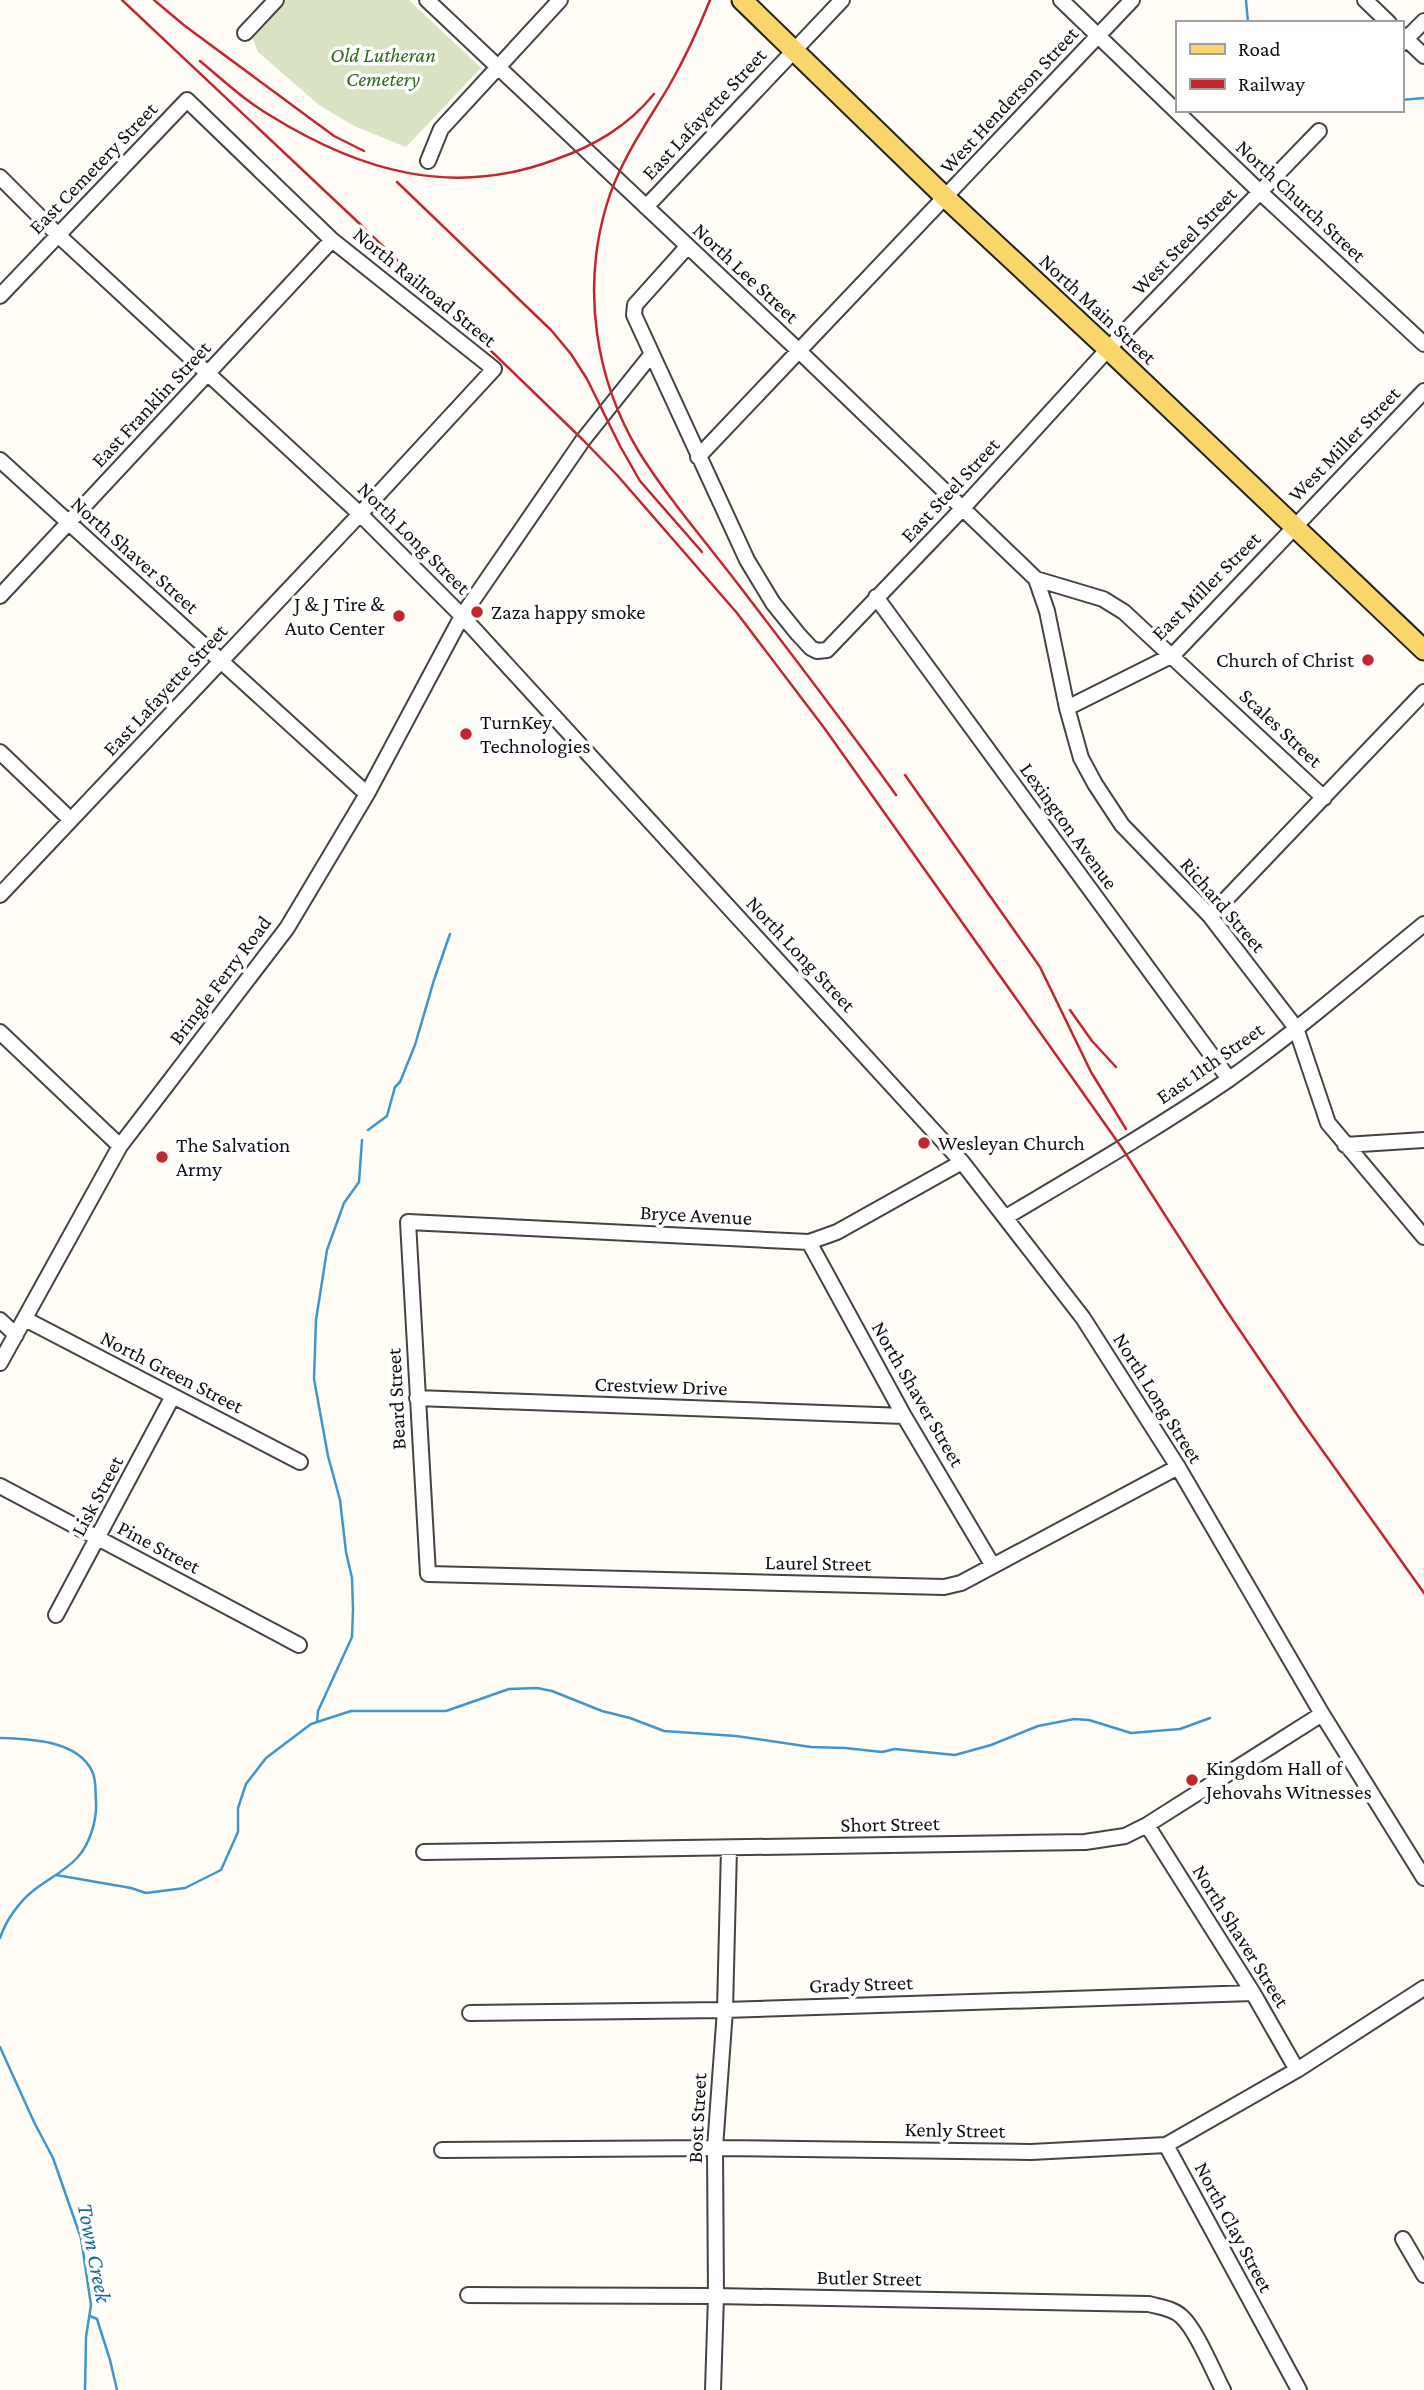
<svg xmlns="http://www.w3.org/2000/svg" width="1424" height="2390" font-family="'Crimson Pro',serif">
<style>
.cemetery{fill:#d9e3c4}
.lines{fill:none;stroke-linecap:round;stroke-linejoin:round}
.stream{stroke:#3f96cf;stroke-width:2.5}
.minor-casing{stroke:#444;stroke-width:18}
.major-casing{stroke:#222;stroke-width:23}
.minor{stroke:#fff;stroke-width:14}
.major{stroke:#f9d66b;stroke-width:19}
.rail{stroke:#c4262e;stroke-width:2.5}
.poi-dot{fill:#c4262e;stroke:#fff;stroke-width:2.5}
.labels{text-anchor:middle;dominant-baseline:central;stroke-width:7;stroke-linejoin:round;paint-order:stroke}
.park-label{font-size:21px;font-style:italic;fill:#2f6b1f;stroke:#fff}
.street-label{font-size:21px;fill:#111;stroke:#fff}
.poi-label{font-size:21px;fill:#111;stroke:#fff;text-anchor:start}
.water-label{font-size:23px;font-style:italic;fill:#1768a6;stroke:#fff}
</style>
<rect width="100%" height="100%" fill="#fffdf5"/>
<path class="cemetery" d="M286,0H409L481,68L406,147L354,126L319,105L258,52L252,37Z"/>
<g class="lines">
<path class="stream" d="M1246,0L1248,23
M1401,100L1424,98
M368,1130L387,1116L395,1087L400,1082L415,1045L434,980L450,934
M317,1722L318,1711L352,1637L353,1609L352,1578L346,1552L340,1500L328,1456L314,1379L316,1320L327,1250L344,1203L359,1182L362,1140
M0,1738C30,1739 77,1740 92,1771C97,1781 95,1792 96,1802C97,1820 90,1844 77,1858C65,1871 48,1879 34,1890C19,1902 6,1920 0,1938
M56,1875L131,1888L146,1893L185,1888L221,1870L238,1832V1808L246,1784L266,1758L311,1724L351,1711H446L509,1689L537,1688L552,1691L602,1711L630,1718L664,1731L736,1736L811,1747L845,1748L882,1752L895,1749L955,1755L991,1745L1038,1726L1074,1719L1089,1720L1131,1733L1180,1729L1210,1718
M0,2047L34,2122L53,2158L81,2238L91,2305L86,2337L85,2390
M90,2316L97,2319L110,2360L117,2390"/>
<defs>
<path id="minor" d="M427,0L798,350L1036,579L1047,611L1067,708L1081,758L1095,784L1122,825L1210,916L1296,1028L1328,1123L1424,1237
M1061,0L1261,193L1424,344
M1365,0L1389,23
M245,33L276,0
M1401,34L1424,56
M1401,44L1424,21
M428,161L441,129L560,0
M0,177L58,235L360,514L462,616L962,1162L1083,1318L1178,1467L1322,1714L1424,1878
M646,207L842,0
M687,247L635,305L634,315L747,560L773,603L798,634L811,648L817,651L827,650L962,509L1108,349L1319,131
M0,296L187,100L332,240L494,369L360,514L0,895
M698,457L1132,0
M0,460L367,794
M1036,579L1103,599L1124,612L1324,798
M0,596L332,240
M876,597L1229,1079
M1067,708L1173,655L1424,391
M0,752L71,820
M1210,916L1424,692
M0,1032L120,1146
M1345,1145L1424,1140
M962,1162L837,1232L809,1242L408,1222L428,1574L944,1587L961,1583L1178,1467
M1006,1217C1080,1173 1156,1129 1228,1080C1296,1032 1360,976 1424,924
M809,1242L904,1416L993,1566
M25,1319L300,1462
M0,1320L16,1335
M0,1363L120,1146L287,928L367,794L462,616L583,440L651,355
M417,1398L904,1416
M0,1486L299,1645
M56,1615L173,1396
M1147,1825L1253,1993L1297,2070
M424,1852L1085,1842L1125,1836L1147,1825L1322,1714
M470,2013L725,2010L1253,1993
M1166,2145L1299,2390
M442,2150L715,2148L1031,2152L1166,2145L1297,2070L1424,1988
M1403,2239L1424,2275
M468,2295L716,2296L1149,2304C1159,2307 1172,2308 1181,2316C1196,2329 1213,2371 1223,2390
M713,2390L716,2296L715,2148L725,2010L729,1848"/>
<path id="major" d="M742,0L946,198L1108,349L1424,650"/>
</defs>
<use href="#minor" class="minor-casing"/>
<use href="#major" class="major-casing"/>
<use href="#minor" class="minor"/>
<use href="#major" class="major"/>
<path class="rail" d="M122,0L361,225L583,440L617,475L737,613L825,729L1122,1148L1224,1307L1300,1419L1424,1593
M154,0L185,26L334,136L364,151
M710,0C698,30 685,58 669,86C645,126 619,162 606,207C582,289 595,379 639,452C669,500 707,543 741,588C793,656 846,725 896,795
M200,61C223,80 245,101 271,116C360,171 452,198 554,160C594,146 627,127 654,94
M397,182L551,330L571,354L587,379L620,446L640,481L702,552
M905,775L1040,967L1091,1072L1126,1129
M1070,1010L1092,1041L1116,1067"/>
</g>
<g class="poi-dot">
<circle cx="477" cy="612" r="7"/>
<circle cx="399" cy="616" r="7"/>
<circle cx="1368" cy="660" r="7"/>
<circle cx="466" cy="734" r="7"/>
<circle cx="924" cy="1143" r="7"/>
<circle cx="162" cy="1157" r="7"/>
<circle cx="1192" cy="1780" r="7"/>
</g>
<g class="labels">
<g class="park-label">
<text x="383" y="55">Old Lutheran<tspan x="383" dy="24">Cemetery</tspan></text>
</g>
<g class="street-label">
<text transform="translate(1009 100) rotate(-47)">West Henderson Street</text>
<text transform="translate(704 114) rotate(-47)">East Lafayette Street</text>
<text transform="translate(93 168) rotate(-46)">East Cemetery Street</text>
<text transform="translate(1301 201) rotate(43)">North Church Street</text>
<text transform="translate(1184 241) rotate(-46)">West Steel Street</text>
<text transform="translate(746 273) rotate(43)">North Lee Street</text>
<text transform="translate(425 287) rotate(39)">North Railroad Street</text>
<text transform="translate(1098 309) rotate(43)">North Main Street</text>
<text transform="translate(151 404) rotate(-47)">East Franklin Street</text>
<text transform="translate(1344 444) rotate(-46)">West Miller Street</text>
<text transform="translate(950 490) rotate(-47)">East Steel Street</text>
<text transform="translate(414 538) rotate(45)">North Long Street</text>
<text transform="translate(135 555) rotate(42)">North Shaver Street</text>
<text transform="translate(1206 586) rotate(-45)">East Miller Street</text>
<text transform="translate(165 690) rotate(-47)">East Lafayette Street</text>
<text transform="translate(1281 728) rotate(43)">Scales Street</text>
<text transform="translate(1069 826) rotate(54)">Lexington Avenue</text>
<text transform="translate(1223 905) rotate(49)">Richard Street</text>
<text transform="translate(801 954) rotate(47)">North Long Street</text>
<text transform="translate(220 980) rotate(-53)">Bringle Ferry Road</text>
<text transform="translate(1210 1063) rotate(-35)">East 11th Street</text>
<text transform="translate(696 1215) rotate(3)">Bryce Avenue</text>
<text transform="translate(172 1372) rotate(27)">North Green Street</text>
<text transform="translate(661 1386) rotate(2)">Crestview Drive</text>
<text transform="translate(918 1394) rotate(60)">North Shaver Street</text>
<text transform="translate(1158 1398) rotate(58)">North Long Street</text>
<text transform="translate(396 1399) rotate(-93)">Beard Street</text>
<text transform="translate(97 1496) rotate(-62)">Lisk Street</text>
<text transform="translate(159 1547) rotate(28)">Pine Street</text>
<text transform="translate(818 1563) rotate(1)">Laurel Street</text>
<text transform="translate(890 1824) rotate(-1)">Short Street</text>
<text transform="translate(1241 1936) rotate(58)">North Shaver Street</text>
<text transform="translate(861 1984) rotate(-2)">Grady Street</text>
<text transform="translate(697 2118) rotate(-87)">Bost Street</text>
<text transform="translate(955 2130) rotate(1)">Kenly Street</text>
<text transform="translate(1234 2227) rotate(62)">North Clay Street</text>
<text transform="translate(869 2278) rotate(1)">Butler Street</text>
</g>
<g class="poi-label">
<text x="385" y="604" text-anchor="end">J &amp; J Tire &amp;<tspan x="385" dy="24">Auto Center</tspan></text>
<text x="491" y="612">Zaza happy smoke</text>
<text x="1354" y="660" text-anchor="end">Church of Christ</text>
<text x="480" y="722">TurnKey<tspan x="480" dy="24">Technologies</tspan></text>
<text x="938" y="1143">Wesleyan Church</text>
<text x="176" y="1145">The Salvation<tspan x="176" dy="24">Army</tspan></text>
<text x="1206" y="1768">Kingdom Hall of<tspan x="1206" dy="24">Jehovahs Witnesses</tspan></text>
</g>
<g class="water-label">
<text transform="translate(95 2253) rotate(79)">Town Creek</text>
</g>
</g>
<rect x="1176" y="21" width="228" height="91" fill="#ffffff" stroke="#a0a0a0" stroke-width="2"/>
<rect x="1190" y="44" width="35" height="10" fill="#f9d66b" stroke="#a0a0a0" stroke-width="2"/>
<text x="1238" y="56" font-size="21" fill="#111111">Road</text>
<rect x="1190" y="79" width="35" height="10" fill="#c4262e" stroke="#a0a0a0" stroke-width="2"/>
<text x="1238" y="91" font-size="21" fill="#111111">Railway</text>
</svg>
